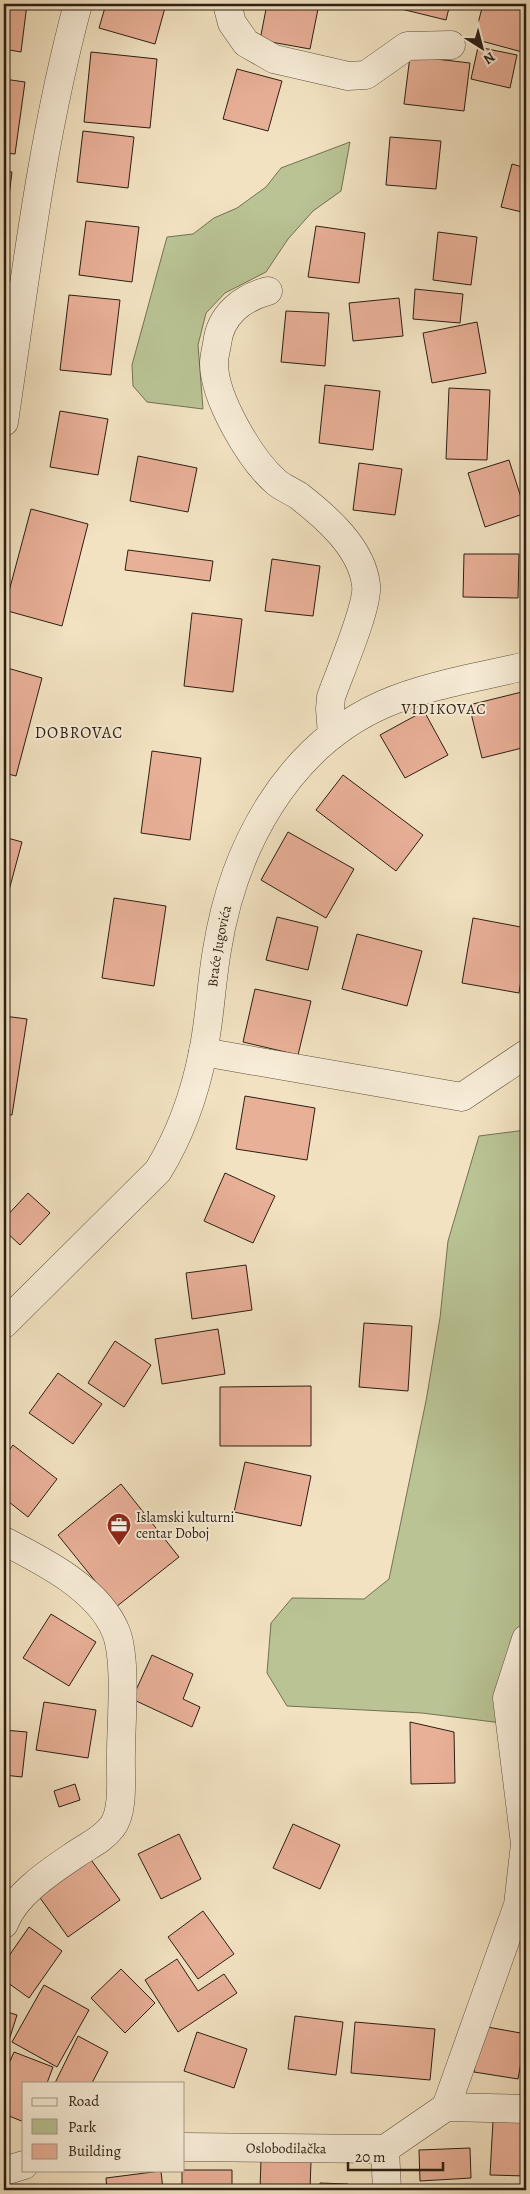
<svg xmlns="http://www.w3.org/2000/svg" width="530" height="2194" font-family="Alegreya,serif">
<style>
.green{fill:#b9c394;stroke:#727154}
.building{fill:#e9b098;stroke:#2b1f13}
.lines{fill:none;stroke-linecap:round;stroke-linejoin:round}
.street-casing{stroke:#5d503e;stroke-width:29}
.street{stroke:#f7ecd7;stroke-width:28}
.labels{text-anchor:middle;dominant-baseline:central;stroke-width:4;stroke-linejoin:round;paint-order:stroke}
.street-label{font-size:14px;fill:#2b1f13;stroke:#f7ecd7}
.poi-label{font-size:14px;fill:#2b1f13;stroke:#f7ecd7;text-anchor:start}
.neighbourhood-label{font-size:15px;letter-spacing:1px;fill:#2b1f13;stroke:#f7ecd7}
.quarter-label{font-size:16px;letter-spacing:1px;fill:#2b1f13;stroke:#f7ecd7}
</style>
<rect width="100%" height="100%" fill="#f2e2c1"/>
<filter id="stains"><feTurbulence type="fractalNoise" baseFrequency=".004" numOctaves="4"/><feColorMatrix values="0 0 0 0 .2 0 0 0 0 .09 0 0 0 0 .02 0 0 0 .5 -.17"/></filter>
<radialGradient id="worn" r=".72"><stop offset=".6" stop-color="#630" stop-opacity="0"/><stop offset="1" stop-color="#630" stop-opacity=".3"/></radialGradient>
<path class="green" d="M350,142L341,191L313,211L288,239L266,272L225,293L206,313L198,345L203,409L147,402L133,386L132,365L167,237L193,234L214,218L237,208L266,187L281,168Z
M526,1130V1726L422,1713L287,1706L267,1673L271,1623L292,1598L364,1599L389,1579L426,1401L440,1318L448,1241L479,1136Z"/>
<path class="building" d="M4,4H27L21,52L4,49Z
M106,4H166L155,44L99,28Z
M267,4H319L310,49L260,40Z
M390,4H450L446,20L389,6Z
M483,4H526V53L474,39Z
M478,47L517,55L510,88L471,79Z
M91,52L157,59L150,128L84,122Z
M410,56L470,63L464,111L404,104Z
M237,69L282,81L268,131L223,119Z
M4,79L25,82L15,154L4,153Z
M83,131L134,137L128,188L77,182Z
M390,137L441,141L436,189L386,185Z
M512,164L526,168V213L501,207Z
M4,171L12,172L4,236Z
M86,221L139,227L132,282L79,275Z
M316,226L365,233L359,283L308,277Z
M438,232L477,237L471,285L433,280Z
M415,289L463,294L460,323L413,319Z
M69,295L120,300L111,375L60,370Z
M399,298L403,336L353,341L349,303Z
M286,311L329,313L325,366L281,362Z
M477,322L486,373L432,383L423,333Z
M325,385L380,391L373,450L319,443Z
M449,388L490,390L487,460L446,459Z
M60,411L108,419L98,475L50,467Z
M138,456L197,468L188,512L130,501Z
M509,460L526,513L485,527L468,473Z
M359,463L402,469L395,515L353,510Z
M31,509L88,524L62,626L4,610Z
M128,550L213,561L210,581L125,570Z
M464,554H519L518,598L463,597Z
M272,559L320,566L313,616L265,611Z
M192,613L242,619L233,692L184,686Z
M4,667L42,678L16,776L4,773Z
M526,691V747L482,758L469,705Z
M424,711L448,755L405,778L380,735Z
M152,751L201,758L190,840L141,833Z
M343,775L423,835L396,871L316,810Z
M288,832L354,869L326,918L261,880Z
M4,837L22,842L4,909Z
M114,898L166,906L154,986L102,978Z
M277,917L318,927L308,970L266,960Z
M473,918L526,928V949L519,993L462,983Z
M357,934L422,951L407,1006L342,989Z
M255,989L311,1001L298,1055L243,1042Z
M4,1016L27,1019L12,1115L4,1114Z
M245,1096L315,1108L307,1160L236,1149Z
M225,1173L275,1196L253,1243L204,1221Z
M28,1193L50,1213L20,1245L4,1230V1219Z
M246,1265L252,1310L192,1319L186,1273Z
M364,1323L412,1326L408,1391L359,1387Z
M218,1329L225,1374L162,1384L155,1339Z
M115,1341L151,1365L124,1407L88,1383Z
M58,1373L102,1404L73,1444L29,1413Z
M311,1386V1446H220V1387Z
M13,1445L57,1479L28,1517L4,1498V1457Z
M245,1462L311,1476L301,1526L234,1512Z
M121,1484L179,1557L116,1607L58,1535Z
M51,1614L96,1642L69,1686L23,1658Z
M152,1655L193,1674L183,1699L200,1707L192,1727L132,1699Z
M44,1702L96,1710L88,1758L36,1750Z
M410,1722L454,1732L455,1783L411,1784Z
M4,1730L27,1732L22,1777L4,1775Z
M75,1784L80,1800L59,1807L54,1791Z
M293,1824L340,1845L320,1889L273,1868Z
M179,1834L201,1879L161,1899L138,1854Z
M89,1857L120,1900L68,1937L38,1895Z
M203,1911L234,1954L198,1979L168,1937Z
M29,1927L62,1951L29,1998L4,1980V1963Z
M177,1959L198,1991L224,1974L237,1993L178,2032L145,1980Z
M121,1969L155,2003L125,2033L91,1998Z
M44,1985L89,2010L57,2067L12,2042Z
M4,2011L17,2015L4,2056Z
M295,2016L343,2022L336,2075L288,2069Z
M355,2022L435,2029L430,2080L351,2073Z
M482,2026L526,2034L518,2079L474,2072Z
M197,2032L247,2049L234,2088L184,2071Z
M78,2036L108,2052L92,2083H55Z
M14,2052L53,2067L47,2083H24V2122L4,2114V2075Z
M493,2121L526,2122V2176L490,2175Z
M470,2148L471,2178L420,2181L419,2150Z
M261,2159L311,2161L310,2190H260Z
M182,2170H232V2190H182Z
M161,2171L163,2190H107L106,2178Z
M320,2183L348,2184V2190H320Z
M404,2185L441,2190H403Z"/>
<g class="lines">
<defs>
<g id="street">
<path d="M227,4L232,23L246,43L274,59L348,76L366,75L407,46L451,45"/>
<path d="M268,291C242,298 220,315 217,344C216,350 214,357 214,363C214,398 250,459 276,482C283,488 292,491 299,496C326,517 362,548 366,585C369,605 339,674 331,697L330,709L332,735"/>
<path d="M4,422C25,282 41,141 78,4"/>
<path d="M203,1052L462,1097L526,1054"/>
<path id="s1" d="M4,1324L158,1171C180,1135 195,1093 203,1052C210,1019 211,984 217,950C233,849 286,747 384,704C428,685 479,677 526,666"/>
<path d="M4,1541C43,1561 99,1589 116,1632C127,1660 121,1722 121,1753C120,1773 125,1811 112,1827C102,1840 89,1845 76,1854C51,1871 15,1894 4,1924"/>
<path d="M446,2107L518,1905L525,1844L507,1698L526,1639"/>
<path id="s2" d="M184,2147L385,2149L446,2107L526,2109"/>
<path d="M385,2149L387,2190"/>
<path d="M4,2171L24,2165"/>
</g>
</defs>
<use href="#street" class="street-casing"/>
<use href="#street" class="street"/>
</g>
<defs>
<symbol id="office-pin" viewBox="-11 -11 22 30"><path d="M0 17L-7.5 6A9.5 9.5 0 1 1 7.5 6Z" fill="#8f2418" stroke="#f7ecd7"/><path d="M-6-3h4V-5.5h4V-3h4V5H-6ZM-1-4.5V-3h2v-1.5ZM-6 0V1H6V0Z" fill="#fff"/></symbol>
</defs>
<g fill-rule="evenodd">
<use href="#office-pin" x="105" y="1511" width="28" height="38"/>
</g>
<g class="labels">
<g class="street-label">
<text stroke="none"><textPath href="#s1" startOffset="452">Braće Jugovića</textPath></text>
<text stroke="none"><textPath href="#s2" startOffset="102">Oslobodilačka</textPath></text>
</g>
<g class="poi-label">
<text x="136" y="1517">Islamski kulturni<tspan x="136" dy="16">centar Doboj</tspan></text>
</g>
<g class="neighbourhood-label">
<text x="444" y="709">VIDIKOVAC</text>
</g>
<g class="quarter-label">
<text x="79" y="733">DOBROVAC</text>
</g>
</g>
<rect width="530" height="2194" fill="none" stroke="#f2e2c1" stroke-width="20"/>
<rect x="5" y="5" width="520" height="2184" fill="none" stroke="#2b1f13" stroke-width="2.5"/>
<rect x="10" y="10" width="510" height="2174" fill="none" stroke="#2b1f13"/>
<rect x="22" y="2082" width="162" height="90" fill="#f7ecd7" stroke="#a59a89"/>
<rect x="32" y="2098" width="25" height="8" fill="#f7ecd7" stroke="#a59a89"/>
<text x="68" y="2106" font-size="15" fill="#2b1f13">Road</text>
<rect x="32" y="2119" width="25" height="15" fill="#b9c394" stroke="#a59a89"/>
<text x="68" y="2132" font-size="15" fill="#2b1f13">Park</text>
<rect x="32" y="2144" width="25" height="15" fill="#e9b098" stroke="#a59a89"/>
<text x="68" y="2156" font-size="15" fill="#2b1f13">Building</text>
<g transform="translate(482 48) rotate(144)" stroke="#f7ecd7" stroke-width="4" paint-order="stroke">
<path d="M0-4L9 19L0 12L-9 19Z" fill="#2b1f13"/>
<text y="-8" font-size="14" font-weight="bold" text-anchor="middle" fill="#2b1f13">N</text>
</g>
<path d="M348 2162v8h95v-8" fill="none" stroke="#2b1f13" stroke-width="2.5"/>
<text x="355" y="2162" font-size="15" fill="#2b1f13" stroke="#f7ecd7" stroke-width="4" paint-order="stroke">20 m</text>
<rect width="100%" height="100%" filter="url(#stains)"/>
<rect width="100%" height="100%" fill="url(#worn)"/>
</svg>
